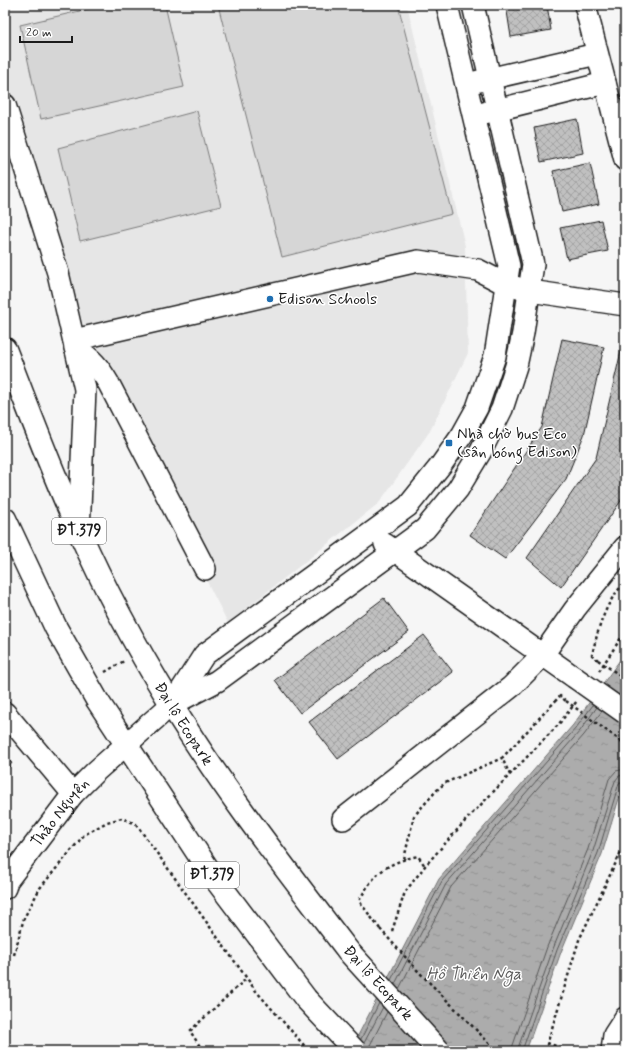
<svg xmlns="http://www.w3.org/2000/svg" width="630" height="1056" font-family="Mynerve,sans-serif">
<style>
.built{fill:#e6e6e6}
.green{fill:#d6d6d6;stroke:#797979}
.water{fill:url(#water-ripples);stroke:#727272}
.lines{fill:none;stroke-linecap:round;stroke-linejoin:round}
.shore{stroke:#565656;stroke-width:1}
.building{fill:url(#building-cross-hatch);stroke:#1c1c1c}
.minor-casing{stroke:#1c1c1c;stroke-width:24}
.highway-casing{stroke:#1c1c1c;stroke-width:25}
.path{stroke:#1c1c1c;stroke-width:2.5;stroke-dasharray:3 3;stroke-linecap:butt}
.minor{stroke:#fff;stroke-width:21}
.highway{stroke:#fff;stroke-width:22}
.minor-bridge-casing{stroke:#1c1c1c;stroke-width:24;stroke-linecap:butt}
.highway-bridge-casing{stroke:#1c1c1c;stroke-width:25;stroke-linecap:butt}
.path-bridge{stroke:#1c1c1c;stroke-width:2.5;stroke-dasharray:3 3;stroke-linecap:butt}
.minor-bridge{stroke:#fff;stroke-width:21}
.highway-bridge{stroke:#fff;stroke-width:22}
.poi-dot{fill:#1f6fb2;stroke:#fff;stroke-width:1.5}
.labels{text-anchor:middle;dominant-baseline:central;stroke-width:3;stroke-linejoin:round;paint-order:stroke}
.shield{fill:#fff;stroke:#606060;stroke-width:1}
.shield-label{font-size:15px;font-weight:bold;fill:#1c1c1c}
.poi-label{font-size:16px;fill:#1c1c1c;stroke:#fff;text-anchor:start}
.street-label{font-size:16px;fill:#1c1c1c;stroke:#fff}
.water-label{font-size:17px;font-style:italic;fill:#5d5d5d;stroke:#fff}
</style>
<defs>
<pattern id="water-ripples" width="26" height="14" patternUnits="userSpaceOnUse"><rect width="26" height="14" fill="#acacac"/><path d="M2 4q2-2 4 0t4 0M15 11q2-2 4 0t4 0" fill="none" stroke="#939393"/></pattern>
<pattern id="building-cross-hatch" width="8" height="8" patternUnits="userSpaceOnUse"><rect width="8" height="8" fill="#c0c0c0"/><path d="M0 0l8 8M0 8l8-8" fill="none" stroke="#a4a4a4"/></pattern>
</defs>
<rect width="100%" height="100%" fill="#f6f6f6"/>
<filter id="ink" filterUnits="userSpaceOnUse"><feTurbulence type="fractalNoise" baseFrequency=".025" numOctaves="2"/><feDisplacementMap in="SourceGraphic" scale="8" xChannelSelector="R" yChannelSelector="G"/><feConvolveMatrix kernelMatrix="1 2 1 2 8 2 1 2 1" color-interpolation-filters="sRGB"/></filter>
<g filter="url(#ink)">
<path class="built" d="M5,5H407L465,246L468,353L430,431L379,503L228,623L100,371L34,186L5,90Z"/>
<path class="green" d="M105,5H165L184,87L41,119L20,25Z
M218,5H398L452,214L282,257Z
M197,111L221,206L80,241L58,148Z"/>
<path class="water" d="M625,653V779L602,854L561,952L526,1051H350L439,879L573,725Z"/>
<g class="lines">
<path class="shore" d="M391,980L442,881L576,728L593,705
M395,984L446,884L580,731L597,707
M399,989L451,887L584,735L602,711
M361,1039L379,1003
M364,1043L383,1007
M367,1051L387,1012
M511,1051L547,947L588,849L609,779L616,771L625,769
M517,1051L553,949L593,851L615,781L619,776L625,775
M522,1051L557,950L598,853L619,783L625,780"/>
</g>
<path class="building" d="M506,5H547L551,30L511,37Z
M577,119L583,153L541,162L534,128Z
M590,163L599,204L562,212L553,171Z
M601,220L608,251L567,259L560,228Z
M562,339L604,347L584,435L566,479L505,559L470,535L542,427Z
M622,347H625V495L561,587L527,558L596,458Z
M384,598L409,632L300,713L275,680Z
M424,635L453,672L338,759L309,722Z
M5,758L12,763L5,772Z"/>
<g class="lines">
<defs>
<g id="minor">
<path d="M585,5L625,160"/>
<path d="M475,82L597,54"/>
<path d="M5,105L58,273L85,389L79,532"/>
<path d="M484,113L605,83"/>
<path d="M74,340L418,261L478,270L507,285L530,291L625,305"/>
<path d="M75,348C93,359 99,367 109,384L205,569"/>
<path d="M385,544L574,677"/>
<path d="M173,703L204,655L408,506L441,465L462,435L477,408L495,356L509,266L447,5"/>
<path d="M5,713L73,794"/>
<path d="M343,819L511,687L542,656L575,609L625,547"/>
<path id="s1" d="M5,888L7,881L73,794L95,772L171,705L217,681L425,529L458,489L481,451L502,409L516,366L523,333L533,264L473,5"/>
<path d="M612,1051L614,1035L625,1018"/>
</g>
<g id="highway">
<path id="s2" d="M5,349C29,410 51,471 79,531C105,590 138,650 171,704C224,791 288,872 349,952"/>
<path d="M5,519L56,628L97,700L210,872L306,999"/>
</g>
</defs>
<use href="#minor" class="minor-casing"/>
<use href="#highway" class="highway-casing"/>
<path class="path" d="M598,660L592,655C598,630 605,601 625,583
M599,671L625,632
M105,672L124,661
M510,775L502,758L560,696L566,701
M404,859L414,816L436,791L445,783L502,758
M380,929L359,901C374,873 386,863 418,856L425,866
M392,931L405,892L425,866L467,819L558,725L577,701
M14,955L24,918L40,888L84,835L107,822L122,818L136,824L256,991L309,1051
M547,1043L562,1048L566,1051
M203,1051L190,1031L247,978
M545,1051L579,940L621,852L625,840"/>
<use href="#minor" class="minor"/>
<use href="#highway" class="highway"/>
<defs>
<path id="minor-bridge" d="M574,677L625,713"/>
<path id="highway-bridge" d="M349,952L439,1051
M306,999L355,1051"/>
</defs>
<use href="#minor-bridge" class="minor-bridge-casing"/>
<use href="#highway-bridge" class="highway-bridge-casing"/>
<path class="path-bridge" d="M598,660L625,679
M566,701L625,744
M380,929L417,970L497,1051"/>
<use href="#minor-bridge" class="minor-bridge"/>
<use href="#highway-bridge" class="highway-bridge"/>
</g>
</g>
<g class="poi-dot">
<circle cx="270" cy="299" r="4"/>
<rect x="445" y="439" width="8" height="8" rx="2"/>
</g>
<g class="labels">
<g class="shield">
<rect x="52" y="518" width="54" height="26" rx="3"/>
<rect x="185" y="862" width="54" height="26" rx="3"/>
</g>
<g class="shield-label">
<text x="79" y="531">ĐT.379</text>
<text x="212" y="875">ĐT.379</text>
</g>
<g class="poi-label">
<text x="278" y="299">Edison Schools</text>
<text x="457" y="434">Nhà chờ bus Eco<tspan x="457" dy="18">(sân bóng Edison)</tspan></text>
</g>
<g class="street-label">
<text stroke="none"><textPath href="#s2" startOffset="416">Đại lộ Ecopark</textPath></text>
<text stroke="none"><textPath href="#s1" startOffset="94">Thảo Nguyên</textPath></text>
<text transform="translate(378 983) rotate(48)">Đại lộ Ecopark</text>
</g>
<g class="water-label">
<text x="474" y="974">Hồ Thiên Nga</text>
</g>
</g>
<rect width="630" height="1056" fill="none" stroke="#fff" stroke-width="20"/>
<rect x="10" y="10" width="610" height="1036" fill="none" stroke="#1c1c1c" stroke-width="1.5" filter="url(#ink)"/>
<path d="M20 36v6h52v-6" fill="none" stroke="#1c1c1c" stroke-width="2"/>
<text x="26" y="36" font-size="12" fill="#1c1c1c" stroke="#ffffff" stroke-width="3" paint-order="stroke">20 m</text>
</svg>
